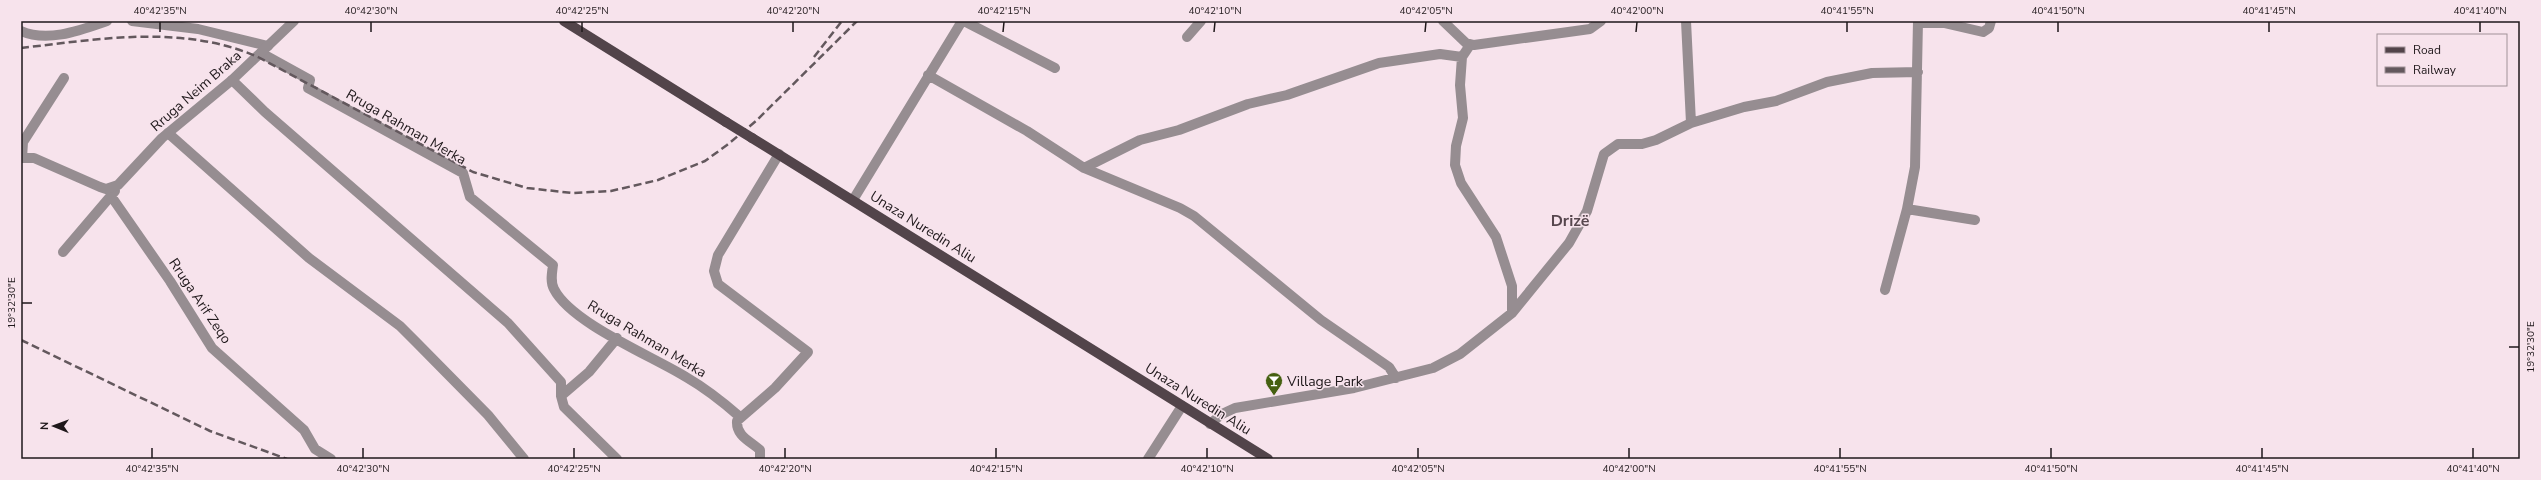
<svg xmlns="http://www.w3.org/2000/svg" width="2541" height="480" font-family="'Nunito Sans',sans-serif">
<style>
.lines{fill:none;stroke-linecap:round;stroke-linejoin:round}
.minor{stroke:#968d91;stroke-width:10}
.tertiary{stroke:#968d91;stroke-width:10}
.primary{stroke:#52444a;stroke-width:10}
.rail{stroke:#63585d;stroke-width:2.5;stroke-dasharray:8 4;stroke-linecap:butt}
.primary-bridge{stroke:#52444a;stroke-width:10}
.ticks{fill:none;stroke:#1f181b;stroke-width:1.5}
.labels{text-anchor:middle;dominant-baseline:central;stroke-width:3;stroke-linejoin:round;paint-order:stroke}
.street-label{font-size:14px;fill:#1f181b;stroke:#f7e3ec}
.poi-label{font-size:14px;fill:#1f181b;stroke:#f7e3ec;text-anchor:start}
.quarter-label{font-size:16px;font-weight:bold;fill:#57474e;stroke:#f7e3ec}
.neatline{fill:none;stroke:#1f181b;stroke-width:1.5}
.ticks-label{font-size:10px;text-anchor:middle;fill:#1f181b}
</style>
<rect width="100%" height="100%" fill="#f7e3ec"/>
<g class="lines">
<path class="minor" d="M132,21L198,29L268,46
M964,21L1055,68
M1443,21L1466,43L1474,45L1590,29L1601,21
M1686,21L1691,123
M1918,21L1915,167L1907,209L1975,220
M1918,23H1944L1983,32L1989,28L1991,21
M21,31C48,43 81,30 107,21
M1187,37L1201,21
M1470,45L1462,57L1460,85L1463,118L1456,146L1455,165L1461,183L1496,237L1512,286V313
M261,53L310,80L308,88L463,173L470,197L553,265C552,273 550,282 554,289C571,323 652,356 686,377C705,388 723,402 740,417
M928,75L1027,131L1084,168L1180,208L1194,216L1321,320L1389,367L1396,378
M232,80L265,112L508,323L561,382V396L564,407L617,459
M168,133L309,258L400,326L416,342L488,415L524,459
M22,158L23,142L64,78
M1084,168L1140,140L1179,130L1248,104L1287,95L1379,63L1440,54L1462,57
M111,196L170,281L212,348L304,430L315,449L331,459
M853,200L962,21
M63,252L115,191
M1885,290L1907,209
M561,396L589,372L617,338
M1210,424L1222,414L1235,408L1354,388L1433,368L1460,354L1512,313L1569,243L1587,211L1604,154L1618,144H1642L1656,140L1691,123L1744,107L1776,101L1827,82L1872,73L1918,72
M760,459V450C750,441 736,436 737,421L775,388L808,352L718,284L714,271L718,255L779,154
M1148,459L1182,406"/>
<path class="tertiary" d="M21,158H34L100,187L106,189L118,185L162,138L232,80L294,21"/>
<path class="primary" d="M564,21L726,122
M752,138L1268,459"/>
<path class="rail" d="M21,48C100,39 182,24 258,57L473,172L527,188L572,193L611,191L658,180L705,161L727,145L756,121L857,21
M814,57L842,21
M21,340L210,431L287,459"/>
<path class="primary-bridge" d="M726,122L752,138"/>
</g>
<path class="ticks" d="M160,32V22M371,32V22M582,32V22M793,32V22M1003,32L1004,22M1214,32L1215,22M1425,32L1426,22M1636,32L1637,22M1847,32V22M2058,32V22M2269,32V22M2480,32V22M22,303H32M2509,347H2519M152,458V448M363,458V448M574,458V448M785,458V448M996,458V448M1207,458V448M1418,458V448M1629,458V448M1840,458V448M2051,458V448M2262,458V448M2473,458V448"/>
<defs>
<symbol id="bar-pin" viewBox="-11 -11 22 30"><path d="M0 17L-7.5 6A9.5 9.5 0 1 1 7.5 6Z" fill="#456011" stroke="#f7e3ec"/><path d="M-6-5H6L.8 .8V4.5H3.5V6h-7V4.5H-.8V.8Z" fill="#fff"/></symbol>
</defs>
<g fill-rule="evenodd">
<use href="#bar-pin" x="1264" y="371" width="20" height="27"/>
</g>
<g class="labels">
<g class="street-label">
<text transform="translate(196 91) rotate(-41)">Rruga Neim Braka</text>
<text transform="translate(406 127) rotate(30)">Rruga Rahman Merka</text>
<text transform="translate(923 227) rotate(32)">Unaza Nuredin Aliu</text>
<text transform="translate(200 301) rotate(56)">Rruga Arif Zeqo</text>
<text transform="translate(647 339) rotate(31)">Rruga Rahman Merka</text>
<text transform="translate(1198 399) rotate(32)">Unaza Nuredin Aliu</text>
</g>
<g class="poi-label">
<text x="1287" y="381">Village Park</text>
</g>
<g class="quarter-label">
<text x="1570" y="221">Drizë</text>
</g>
</g>
<rect width="2541" height="480" fill="none" stroke="#f7e3ec" stroke-width="44"/>
<rect x="2377" y="34" width="130" height="52" fill="#f7e3ec" stroke="#a19298"/>
<rect x="2385" y="47" width="20" height="6" fill="#52444a" stroke="#a19298"/>
<text x="2413" y="54" font-size="12" fill="#1f181b">Road</text>
<rect x="2385" y="67" width="20" height="6" fill="#63585d" stroke="#a19298"/>
<text x="2413" y="74" font-size="12" fill="#1f181b">Railway</text>
<g transform="translate(54 426) rotate(271)" stroke="#f7e3ec" stroke-width="3" paint-order="stroke">
<path d="M0-3L7 15L0 10L-7 15Z" fill="#1f181b"/>
<text y="-6" font-size="11" font-weight="bold" text-anchor="middle" fill="#1f181b">N</text>
</g>
<rect x="22" y="22" width="2497" height="436" class="neatline"/>
<g class="ticks-label">
<text x="160" y="14">40°42'35"N</text>
<text x="371" y="14">40°42'30"N</text>
<text x="582" y="14">40°42'25"N</text>
<text x="793" y="14">40°42'20"N</text>
<text x="1004" y="14">40°42'15"N</text>
<text x="1215" y="14">40°42'10"N</text>
<text x="1426" y="14">40°42'05"N</text>
<text x="1637" y="14">40°42'00"N</text>
<text x="1847" y="14">40°41'55"N</text>
<text x="2058" y="14">40°41'50"N</text>
<text x="2269" y="14">40°41'45"N</text>
<text x="2480" y="14">40°41'40"N</text>
<text transform="translate(11 303) rotate(-90)" y="4">19°32'30"E</text>
<text transform="translate(2530 347) rotate(-90)" y="4">19°32'30"E</text>
<text x="152" y="472">40°42'35"N</text>
<text x="363" y="472">40°42'30"N</text>
<text x="574" y="472">40°42'25"N</text>
<text x="785" y="472">40°42'20"N</text>
<text x="996" y="472">40°42'15"N</text>
<text x="1207" y="472">40°42'10"N</text>
<text x="1418" y="472">40°42'05"N</text>
<text x="1629" y="472">40°42'00"N</text>
<text x="1840" y="472">40°41'55"N</text>
<text x="2051" y="472">40°41'50"N</text>
<text x="2262" y="472">40°41'45"N</text>
<text x="2473" y="472">40°41'40"N</text>
</g>
</svg>
